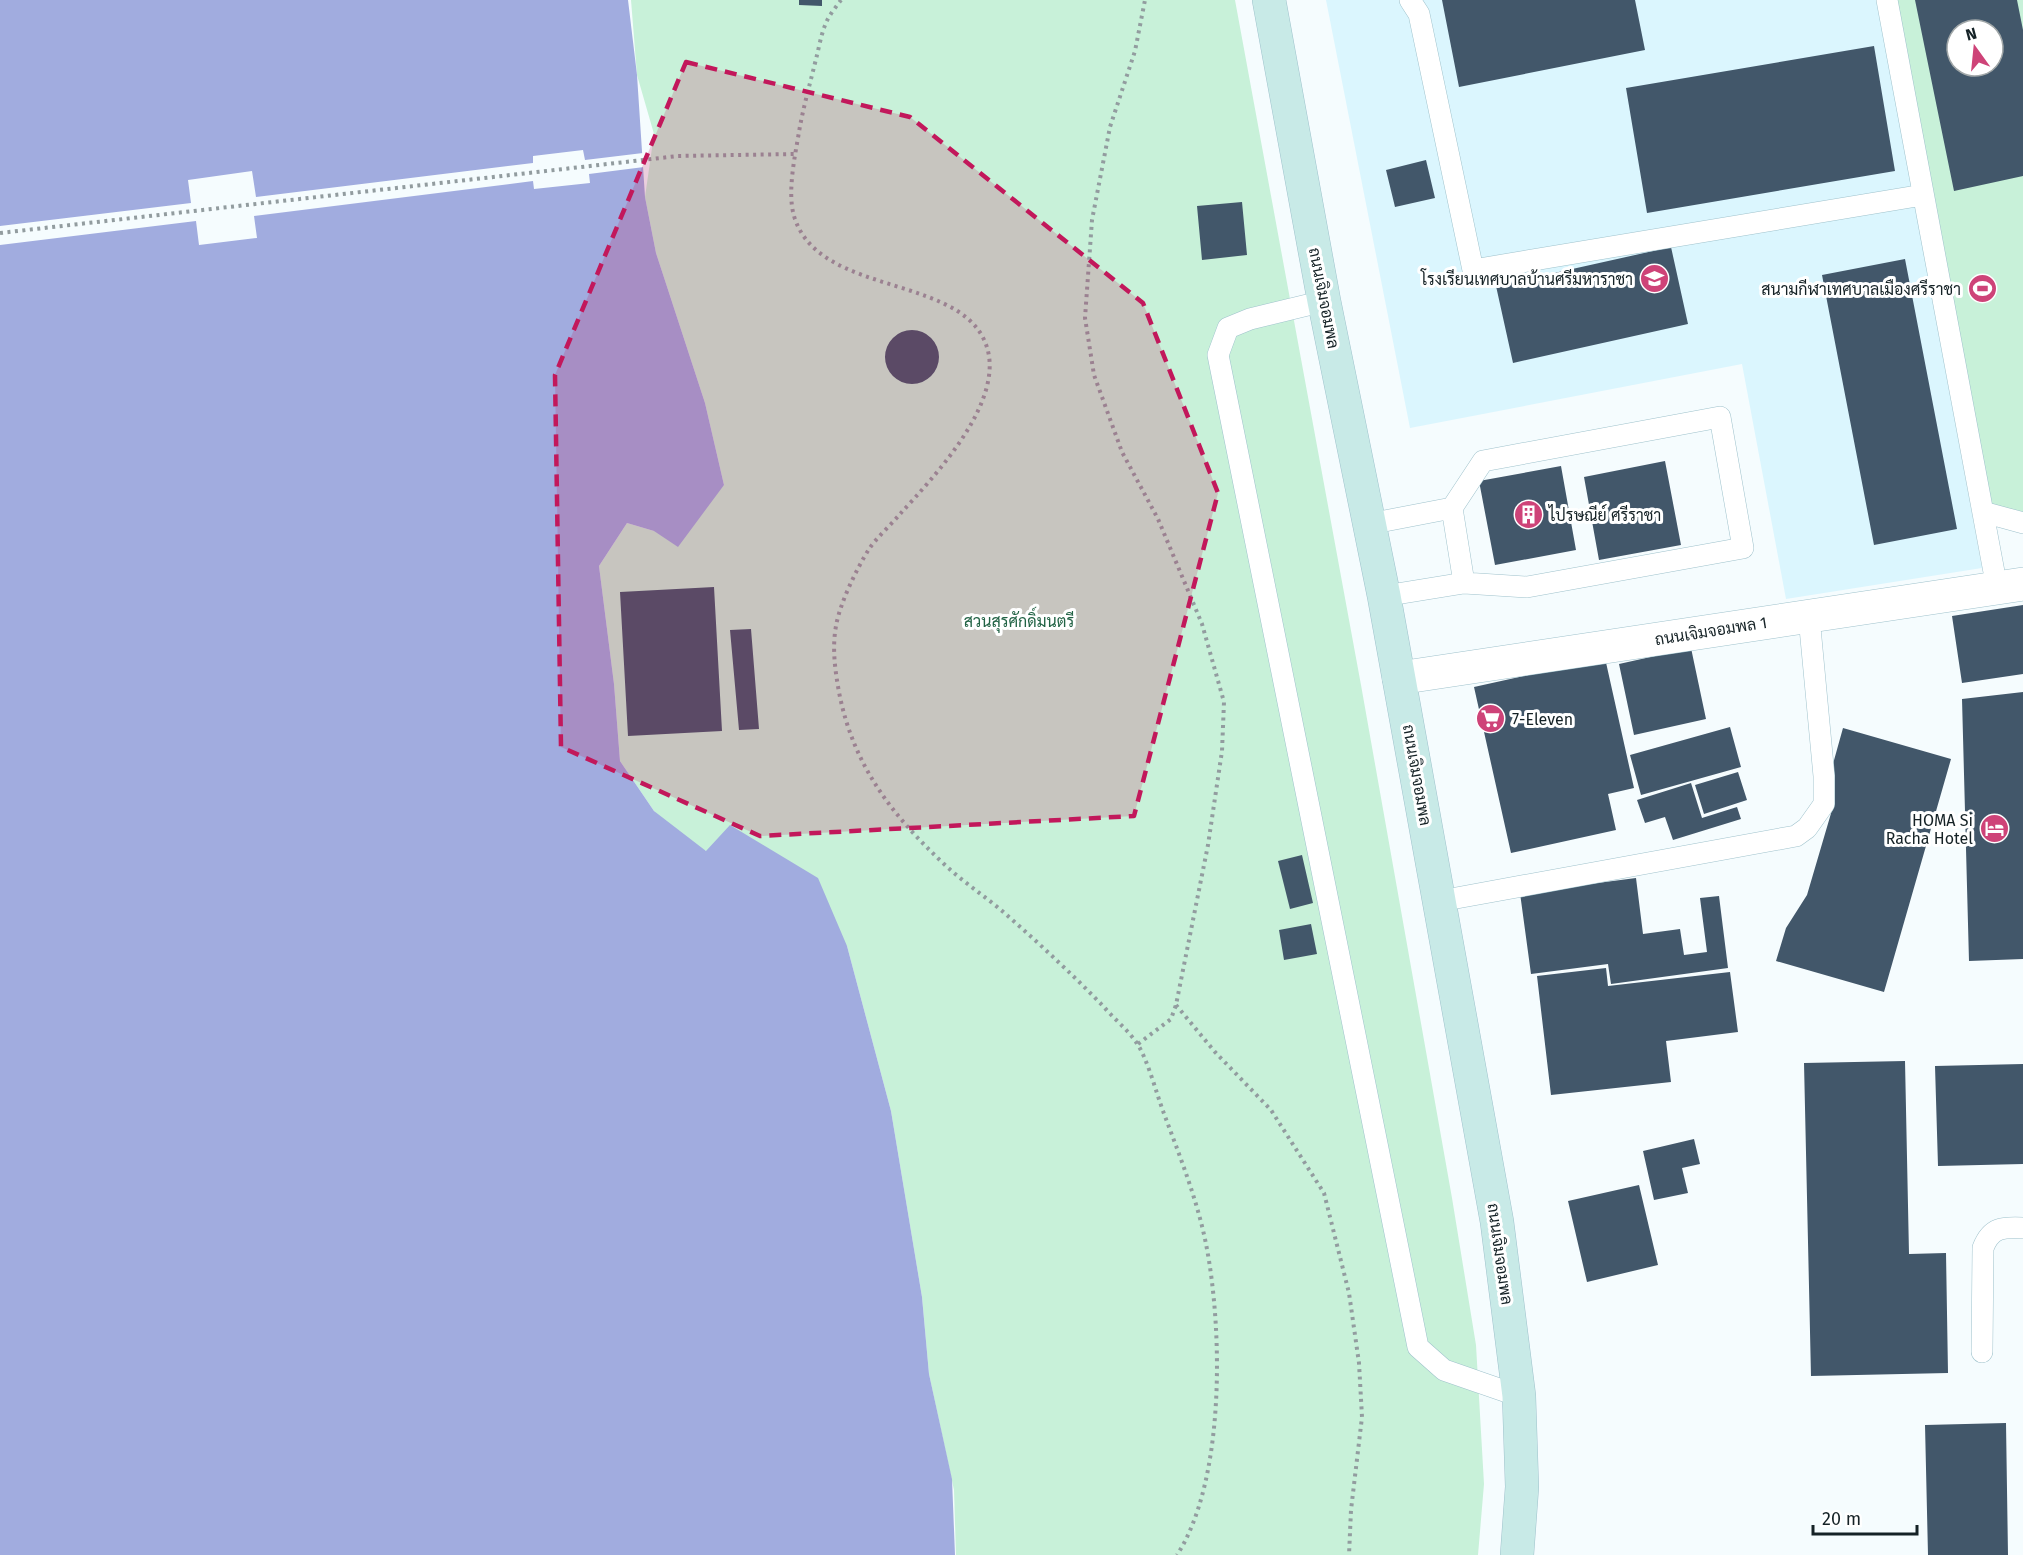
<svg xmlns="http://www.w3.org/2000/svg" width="2023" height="1555" font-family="'Fira Sans',Sarabun,sans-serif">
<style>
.built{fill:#dbf6fe}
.green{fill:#c8f1d9;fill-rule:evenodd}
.water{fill:#a1acdf}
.pier{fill:#f5fcfe}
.building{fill:#42576a;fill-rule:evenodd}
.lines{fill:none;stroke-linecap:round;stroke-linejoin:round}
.service-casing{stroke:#9fc2cc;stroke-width:22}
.minor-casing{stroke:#9fc2cc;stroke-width:34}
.secondary-casing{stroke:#9fc2cc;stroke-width:34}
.path{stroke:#929c9f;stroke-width:4;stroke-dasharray:3 4.5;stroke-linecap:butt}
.service{stroke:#fff;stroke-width:21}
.minor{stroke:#fff;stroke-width:33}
.secondary{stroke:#c8eae7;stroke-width:33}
.marked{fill:#c2185b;fill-opacity:0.2;stroke:#c2185b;stroke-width:4.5;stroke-dasharray:12 8;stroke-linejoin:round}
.labels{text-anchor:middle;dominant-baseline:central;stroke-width:6;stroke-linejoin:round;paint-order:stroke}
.poi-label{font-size:16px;fill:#152226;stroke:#fff;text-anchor:end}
.street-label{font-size:16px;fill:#152226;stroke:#fff}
.park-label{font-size:16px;fill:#226345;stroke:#fff}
</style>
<rect width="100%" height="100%" fill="#f5fcfe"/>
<path class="built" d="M1326,0H1877L1982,568L1786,599L1742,364L1410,428Z"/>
<path class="green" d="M631,0H1235L1361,685L1452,1198L1476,1345L1484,1484L1478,1555H956L954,1490L929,1374L922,1297L891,1111L847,946L706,851L680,840L654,811L620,761L614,684L599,566L627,523L654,531L724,485L705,403L656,253L645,197L654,134L637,75Z
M1887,0H2023V523L1983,512ZM1957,30H1993V66H1957Z"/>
<path class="water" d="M0,0H628L637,75L645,197L656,253L705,403L724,485L678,547L654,531L627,523L599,566L614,684L620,761L654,811L706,851L730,825L818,878L847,946L891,1111L922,1297L929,1374L952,1479L955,1555H0Z"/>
<path class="pier" d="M583,150L585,160L643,153L644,167L589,174L590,183L534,189L533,181L254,216L257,238L199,245L196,221L0,245V226L191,203L188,180L252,171L256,197L533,163V156Z"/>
<path class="building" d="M799,0H822V6L799,5Z
M1442,0H1635L1645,50L1459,87Z
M1915,0H2017L2023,30V176L1954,191ZM1957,30H1993V66H1957Z
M1874,46L1895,171L1647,213L1626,88Z
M1426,160L1435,198L1395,207L1386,170Z
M1242,202L1247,255L1202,260L1197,206Z
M1671,247L1688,324L1513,363L1496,286Z
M1905,259L1957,529L1874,545L1822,275Z
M885 357a27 27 0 1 1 54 0a27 27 0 1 1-54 0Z
M1665,461L1681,545L1599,560L1584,477Z
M1561,466L1576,550L1495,565L1479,481Z
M714,587L722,731L628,736L620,592Z
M2023,605V674L1962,683L1952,616Z
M751,629L759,729L739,730L730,630Z
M1691,648L1706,719L1634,735L1619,664Z
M1605,658L1634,788L1608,794L1616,830L1511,853L1474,687Z
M2023,692V959L1969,961L1962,699Z
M1730,727L1741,767L1641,795L1630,755Z
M1843,728L1951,759L1884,992L1776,961L1786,928L1807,895L1832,810L1831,771Z
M1738,772L1747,800L1704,814L1695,785Z
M1691,783L1702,818L1737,807L1741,819L1673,840L1665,817L1645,823L1637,800Z
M1302,855L1313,903L1290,909L1278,861Z
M1636,878L1643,934L1680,929L1684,955L1707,952L1700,898L1719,896L1728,968L1611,984L1608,964L1531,974L1520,893Z
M1311,924L1317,954L1284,960L1279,930Z
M1606,968L1608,986L1730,972L1738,1032L1666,1041L1671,1082L1551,1095L1537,976Z
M1905,1061L1909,1254L1946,1253L1948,1373L1811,1376L1804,1063Z
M2023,1064V1164L1938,1166L1935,1066Z
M1694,1139L1700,1164L1682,1168L1688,1193L1654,1200L1643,1151Z
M1639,1185L1658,1265L1587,1282L1568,1201Z
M2006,1423L2008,1555H1928L1925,1425Z"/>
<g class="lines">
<defs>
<path id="service" d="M1410,0L1419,14L1473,270L1923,195
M1887,0L1997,588
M1324,301L1250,319L1228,328L1218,355L1418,1347L1444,1370L1519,1396
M1452,508L1464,583
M1983,512L2023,523
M1369,524L1452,508L1483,461L1720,417L1743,548L1527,587L1464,583L1384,596
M1440,901L1796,836L1807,828L1824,804V776L1809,617
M1982,1352L1983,1248C1991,1227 2003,1227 2023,1228"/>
<path id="minor" d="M1399,678L2023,584"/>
<path id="secondary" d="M1269,0L1324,301L1384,596L1497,1222L1519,1396L1522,1487L1517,1555"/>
</defs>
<use href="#service" class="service-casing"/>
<use href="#minor" class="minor-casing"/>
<use href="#secondary" class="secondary-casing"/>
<path class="path" d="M841,0C836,7 829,15 826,23C821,34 819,48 816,59C810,84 803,108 799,132C795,156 787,192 794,216C819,301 975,271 989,356C997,410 934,477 900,514C890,526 877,537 869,549C856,570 840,603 836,626C832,648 835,670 839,692C853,765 891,814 944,864C964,883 988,898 1009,917C1042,946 1074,976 1104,1007C1114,1019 1127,1029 1136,1042C1147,1057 1156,1092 1163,1111C1179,1154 1197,1199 1206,1244C1223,1330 1225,1481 1177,1555
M0,233L678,156L795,154
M1176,1005L1215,1052L1271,1110L1324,1193L1349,1293L1359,1363L1362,1417L1351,1510L1349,1555
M1138,1044L1171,1019L1176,1005L1208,845L1222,751L1224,702L1202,624L1158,519L1122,452L1094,375L1085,318L1092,220L1110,127L1135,51L1145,0"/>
<use href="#service" class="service"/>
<use href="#minor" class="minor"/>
<use href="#secondary" class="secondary"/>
</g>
<path class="marked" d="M686,62L910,117L1143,303L1218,493L1134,816L760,836L561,747L555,375Z"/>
<defs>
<symbol id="school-disc" viewBox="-11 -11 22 22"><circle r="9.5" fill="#ce4378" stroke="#fff"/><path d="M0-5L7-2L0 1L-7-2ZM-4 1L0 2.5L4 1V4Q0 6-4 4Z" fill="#fff"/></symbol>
<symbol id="stadium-disc" viewBox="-11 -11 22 22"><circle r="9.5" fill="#ce4378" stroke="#fff"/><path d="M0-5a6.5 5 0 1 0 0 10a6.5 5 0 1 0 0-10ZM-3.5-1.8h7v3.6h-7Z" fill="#fff"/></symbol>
<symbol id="building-disc" viewBox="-11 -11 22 22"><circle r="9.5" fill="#ce4378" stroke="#fff"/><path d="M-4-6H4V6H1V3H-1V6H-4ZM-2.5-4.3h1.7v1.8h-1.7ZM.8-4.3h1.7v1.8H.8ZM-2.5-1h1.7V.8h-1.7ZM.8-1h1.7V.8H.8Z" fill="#fff"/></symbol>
<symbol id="supermarket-disc" viewBox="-11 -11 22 22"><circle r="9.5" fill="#ce4378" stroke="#fff"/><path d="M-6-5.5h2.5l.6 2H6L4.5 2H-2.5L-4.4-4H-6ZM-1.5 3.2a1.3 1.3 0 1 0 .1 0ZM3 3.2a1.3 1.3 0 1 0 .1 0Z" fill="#fff"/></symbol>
<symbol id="hotel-disc" viewBox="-11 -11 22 22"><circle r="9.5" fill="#ce4378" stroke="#fff"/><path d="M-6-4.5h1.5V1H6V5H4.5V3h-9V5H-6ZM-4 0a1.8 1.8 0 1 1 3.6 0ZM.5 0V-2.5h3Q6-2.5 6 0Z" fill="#fff"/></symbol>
</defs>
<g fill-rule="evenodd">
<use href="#school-disc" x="1638" y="262" width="33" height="33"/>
<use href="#stadium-disc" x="1966" y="272" width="33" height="33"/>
<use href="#building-disc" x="1512" y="498" width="33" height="33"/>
<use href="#supermarket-disc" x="1474" y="702" width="33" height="33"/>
<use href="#hotel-disc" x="1978" y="812" width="33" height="33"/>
</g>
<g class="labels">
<g class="poi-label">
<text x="1633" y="279">โรงเรียนเทศบาลบ้านศรีมหาราชา</text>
<text x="1961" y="289">สนามกีฬาเทศบาลเมืองศรีราชา</text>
<text x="1549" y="515" text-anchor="start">ไปรษณีย์ ศรีราชา</text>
<text x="1512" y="719" text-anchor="start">7-Eleven</text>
<text x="1973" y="820">HOMA Si<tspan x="1973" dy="18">Racha Hotel</tspan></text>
</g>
<g class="street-label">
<text transform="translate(1324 298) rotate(79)">ถนนเจิมจอมพล</text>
<text transform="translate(1711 631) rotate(-9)">ถนนเจิมจอมพล 1</text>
<text transform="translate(1417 775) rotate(80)">ถนนเจิมจอมพล</text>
<text transform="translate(1500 1254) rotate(82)">ถนนเจิมจอมพล</text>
</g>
<g class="park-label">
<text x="1019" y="621">สวนสุรศักดิ์มนตรี</text>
</g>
</g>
<g transform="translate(1975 48) rotate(345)"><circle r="28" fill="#ffffff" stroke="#a1a7a8" stroke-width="1.5"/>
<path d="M0-4.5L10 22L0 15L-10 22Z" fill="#ce4378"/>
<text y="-9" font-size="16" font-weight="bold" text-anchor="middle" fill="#152226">N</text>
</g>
<path d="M1813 1525v9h104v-9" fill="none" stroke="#152226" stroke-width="3"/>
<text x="1822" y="1525" font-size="18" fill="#152226" stroke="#ffffff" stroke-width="4.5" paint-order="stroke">20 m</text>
</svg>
